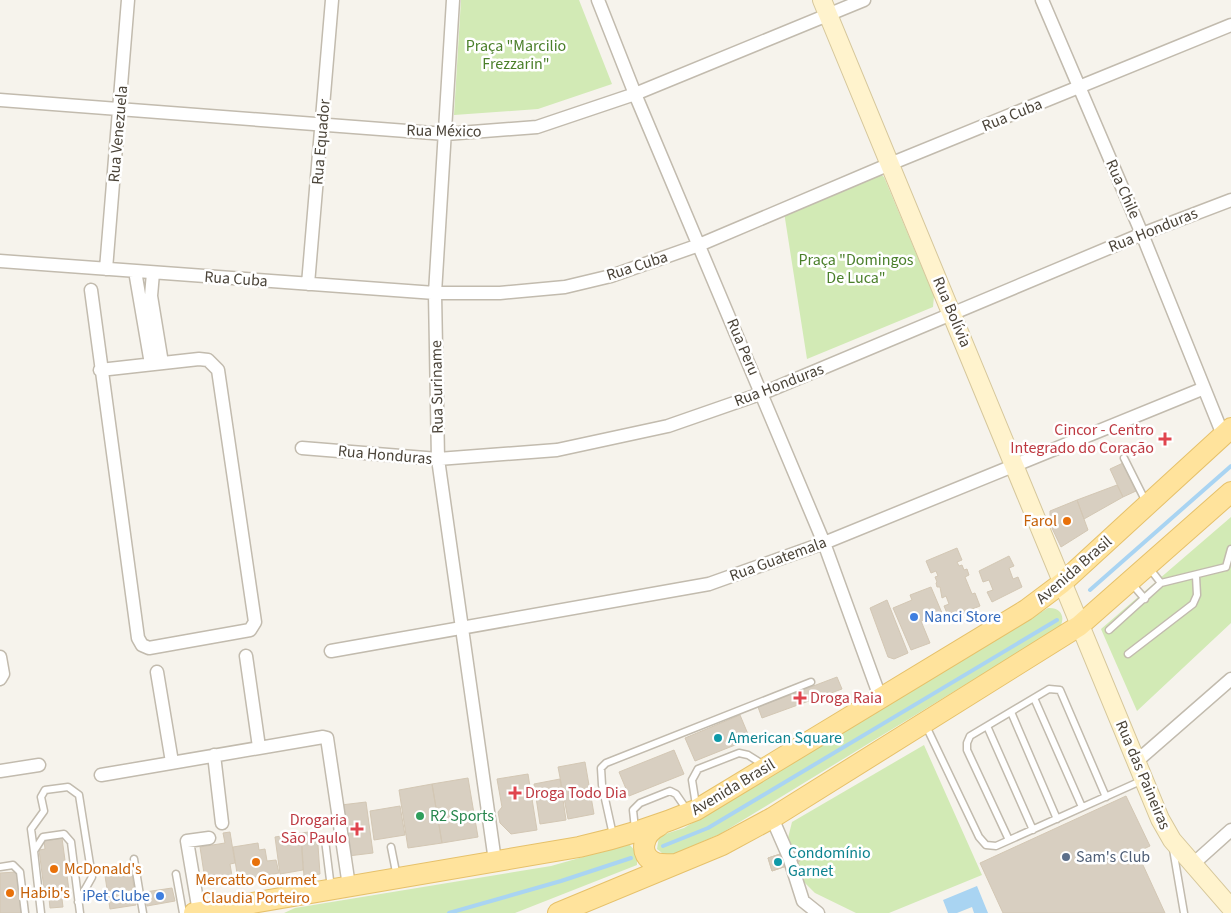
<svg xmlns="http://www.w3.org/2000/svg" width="1231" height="913" font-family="'Source Sans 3',sans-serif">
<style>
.green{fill:#d2eab5}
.water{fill:#a9d4f2}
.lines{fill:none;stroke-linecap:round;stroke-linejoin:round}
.stream{stroke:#a9d4f2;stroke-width:4}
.building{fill:#d8cfc1;stroke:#d3c7b4}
.service-casing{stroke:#c2bbae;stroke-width:9}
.minor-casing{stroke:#c2bbae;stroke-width:15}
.secondary-casing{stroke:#d6c79b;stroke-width:20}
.primary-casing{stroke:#e6c16a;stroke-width:22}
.service{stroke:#fff;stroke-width:6}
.minor{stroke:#fff;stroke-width:12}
.secondary{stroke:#fff3cd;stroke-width:18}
.primary{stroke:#ffe39c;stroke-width:20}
.health-dot{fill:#e0444e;stroke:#fff;stroke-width:2}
.food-dot{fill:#e8710a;stroke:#fff;stroke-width:2}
.shop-dot{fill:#3f7fe0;stroke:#fff;stroke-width:2}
.culture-dot{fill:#0f9aa8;stroke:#fff;stroke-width:2}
.leisure-dot{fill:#2e9e5b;stroke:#fff;stroke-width:2}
.service-dot{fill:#5c6f8a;stroke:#fff;stroke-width:2}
.labels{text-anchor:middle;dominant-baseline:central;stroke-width:5;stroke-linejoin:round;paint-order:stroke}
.park-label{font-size:16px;fill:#4a7f2a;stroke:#fff}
.street-label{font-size:16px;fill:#4b4439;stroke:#fff}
.health-label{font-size:16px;fill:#be3a42;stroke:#fff;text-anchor:end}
.food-label{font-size:16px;fill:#c56008;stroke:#fff;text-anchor:start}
.shop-label{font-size:16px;fill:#366cbe;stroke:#fff;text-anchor:start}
.culture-label{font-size:16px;fill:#0d838f;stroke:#fff;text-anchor:start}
.leisure-label{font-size:16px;fill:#27864d;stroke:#fff;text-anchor:start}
.service-label{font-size:16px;fill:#4e5e75;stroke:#fff;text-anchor:start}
</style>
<rect width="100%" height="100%" fill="#f6f3ec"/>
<path class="green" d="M461,0H579L612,84L538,109L454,115Z
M880,174L884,177L934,296L933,307L807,359L784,212Z
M1231,517V623L1137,711L1101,629Z
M1048,608C1060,607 1066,616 1060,627L720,834L667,857L657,849L659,836L684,828Z
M924,745L982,875L889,913H856L815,893L801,879L788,838L792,822Z
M629,844L637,853V865L515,913H284L295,908L551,866Z"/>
<path class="water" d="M977,886L988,913H974L972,907L957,913H948L943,900Z"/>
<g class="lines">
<path class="stream" d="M1090,590L1231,466
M663,846L708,828L1057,620
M449,913L561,881L631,858"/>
</g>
<path class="building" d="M1123,463L1136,491L1123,497L1110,469Z
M1117,485L1123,497L1084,519L1077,500Z
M1077,500L1088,530L1061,547L1050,524V511Z
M957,548L962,560L957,562L959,566L962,565L964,570L967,569L969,575L965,577L972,594L975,593L980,606L970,610L971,611L949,618L944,606L949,604L946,596L942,598L940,587H937L936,583L937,582L935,577L938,576L936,571L931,573L926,561Z
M1009,556L1014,566L1009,568L1013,579L1018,577L1022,587L992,602L987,592L993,590L989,580L983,582L979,571Z
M931,587L942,613L921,621L930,643L911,650L893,608L912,600L910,595Z
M887,600L908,653L894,659L888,657L870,608Z
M837,677L842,689L762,718L758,707Z
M740,715L750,739L695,761L685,738Z
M674,750L684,774L629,796L619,772Z
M585,762L594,814L568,819L558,767Z
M528,774L537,830L511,834L500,823L498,812L502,807L497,779Z
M468,778L478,837L442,843L432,784Z
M560,779L566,820L540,824L534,784Z
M432,784L442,843L408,848L399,790Z
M1126,796L1150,846L1137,852L1165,913H1003L980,863Z
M366,802L373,853L348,856L341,805Z
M400,806L405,835L374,840L370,811Z
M317,831L320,874L304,877L301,833Z
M230,832L235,863L230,864L232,876L205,880L200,847L225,843L223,833Z
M301,833L303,870L280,874L275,837Z
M62,838L70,898L62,899L63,907L50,908L48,888L44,889L39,850L45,849L44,841Z
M258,843L259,850L265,849L267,861L276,860L279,873L238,880L233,847Z
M796,849L800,861L772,871L768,858Z
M783,853L787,866L772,871L768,858Z
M131,865L136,905L110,909L104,869Z
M17,872L21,913H0V873Z
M172,888L175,901L147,906L145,892Z"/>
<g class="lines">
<defs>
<path id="service" d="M1124,458L1146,502
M1226,567L1231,549
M1150,569L1161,583L1226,567
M1132,584L1145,599
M1109,630L1161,583
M1128,654L1193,604L1197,595L1196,576
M1034,698L1082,807
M1011,712L1057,819
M926,726L979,837L986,845L996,846L1143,780
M987,726L1033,830
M696,805L692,780L698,769L739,753L748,755L764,765
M635,829L633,810L640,803L670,791L676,794L687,810
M613,835L602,785L601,768L606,763L811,682
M325,840L331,888
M1009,840L967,750V743L970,736L1049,689L1060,690L1106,797
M391,847L397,877
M1173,849L1184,913
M34,851L31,829L44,811L41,797L45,790L68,787L79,795L92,877L78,902
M134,859L143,913
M0,867L13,865L20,872L25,913
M176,874L183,913
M41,913L34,851L43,837L64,834L71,842L80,913"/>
<path id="minor" d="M453,0L435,293L438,459L495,861
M598,0L635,94L824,543L880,697
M1042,0L1142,234L1223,435
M0,100L446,134L537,127L635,94L864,0
M0,261L435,293H500L565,287L611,276L699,245L890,164L1231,25
M106,269L128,0
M135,271L151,364
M153,273L151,296L162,363
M308,284L332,0
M91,290L138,638L142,645L149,648L250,630L255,622L218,370L208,360L199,359L100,370
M302,448L438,459L557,450L668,426L763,393L1142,234L1231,200
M331,651L709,584L824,543L1202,389
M246,656L259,747
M0,657L3,674L0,679
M157,672L172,762
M214,755L222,823
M1137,761L1231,679
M0,771L39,765
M101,775L323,737L327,738L349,886
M772,818L789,857L803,901L818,913
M1193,864L1231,830
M199,912L187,841L209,838"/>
<path id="secondary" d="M822,0L1160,819L1172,840L1231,908"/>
<path id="primary" d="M659,826C644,833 636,855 656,863C663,865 670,864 676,864
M194,913L579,847C619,838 658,826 696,810L1026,610L1062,583L1231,428
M558,913L722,845L772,818L1079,626L1231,492"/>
</defs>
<use href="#service" class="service-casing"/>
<use href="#minor" class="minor-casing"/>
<use href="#secondary" class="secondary-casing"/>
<use href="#primary" class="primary-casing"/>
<use href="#service" class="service"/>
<use href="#minor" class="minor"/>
<use href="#secondary" class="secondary"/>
<use href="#primary" class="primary"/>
</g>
<g class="health-dot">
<path d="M1162.5 431.5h5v5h5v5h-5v5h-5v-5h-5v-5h5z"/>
<path d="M797.5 690.5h5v5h5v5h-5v5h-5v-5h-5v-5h5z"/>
<path d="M512.5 785.5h5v5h5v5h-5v5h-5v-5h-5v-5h5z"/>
<path d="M354.5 821.5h5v5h5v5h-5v5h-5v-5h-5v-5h5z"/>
</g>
<g class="food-dot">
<circle cx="1067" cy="521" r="5"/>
<circle cx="256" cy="862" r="5"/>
<circle cx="54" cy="869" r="5"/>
<circle cx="10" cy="893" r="5"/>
</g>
<g class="shop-dot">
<circle cx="914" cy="617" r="5"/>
<circle cx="160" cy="896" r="5"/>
</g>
<g class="culture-dot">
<circle cx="718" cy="738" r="5"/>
<circle cx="778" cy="862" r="5"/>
</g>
<circle class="leisure-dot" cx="420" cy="816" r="5"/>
<circle class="service-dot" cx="1066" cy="857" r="5"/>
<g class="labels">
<g class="park-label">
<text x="516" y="46">Praça "Marcilio<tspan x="516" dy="18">Frezzarin"</tspan></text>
<text x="856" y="260">Praça "Domingos<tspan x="856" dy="18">De Luca"</tspan></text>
</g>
<g class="street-label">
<text transform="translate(1012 115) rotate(-22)">Rua Cuba</text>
<text transform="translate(444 131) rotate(1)">Rua México</text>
<text transform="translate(118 134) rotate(-85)">Rua Venezuela</text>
<text transform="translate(321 142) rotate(-85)">Rua Equador</text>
<text transform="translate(1123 189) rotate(66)">Rua Chile</text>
<text transform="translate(1153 230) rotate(-22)">Rua Honduras</text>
<text transform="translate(637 266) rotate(-18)">Rua Cuba</text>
<text transform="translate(236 279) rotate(4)">Rua Cuba</text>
<text transform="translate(952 312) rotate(67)">Rua Bolívia</text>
<text transform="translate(743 347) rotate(67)">Rua Peru</text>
<text transform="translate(779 385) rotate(-21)">Rua Honduras</text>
<text transform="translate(437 387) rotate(-91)">Rua Suriname</text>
<text transform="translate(385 455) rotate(5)">Rua Honduras</text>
<text transform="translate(778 559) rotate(-20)">Rua Guatemala</text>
<text transform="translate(1074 570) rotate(-41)">Avenida Brasil</text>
<text transform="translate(1143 775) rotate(67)">Rua das Paineiras</text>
<text transform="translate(733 787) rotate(-31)">Avenida Brasil</text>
</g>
<g class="health-label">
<text x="1154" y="430">Cincor - Centro<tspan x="1154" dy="18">Integrado do Coração</tspan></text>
<text x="810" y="698" text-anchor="start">Droga Raia</text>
<text x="525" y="793" text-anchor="start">Droga Todo Dia</text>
<text x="347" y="820">Drogaria<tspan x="347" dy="18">São Paulo</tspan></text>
</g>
<g class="food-label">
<text x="1057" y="521" text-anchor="end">Farol</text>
<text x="64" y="869">McDonald's</text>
<text x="256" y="880" text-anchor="middle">Mercatto Gourmet<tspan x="256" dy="18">Claudia Porteiro</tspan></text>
<text x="20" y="893">Habib's</text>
</g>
<g class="shop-label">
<text x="924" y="617">Nanci Store</text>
<text x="150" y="896" text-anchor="end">iPet Clube</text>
</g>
<g class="culture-label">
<text x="728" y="738">American Square</text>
<text x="788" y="853">Condomínio<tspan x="788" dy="18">Garnet</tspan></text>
</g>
<g class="leisure-label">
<text x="430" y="816">R2 Sports</text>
</g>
<g class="service-label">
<text x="1076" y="857">Sam's Club</text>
</g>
</g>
</svg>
